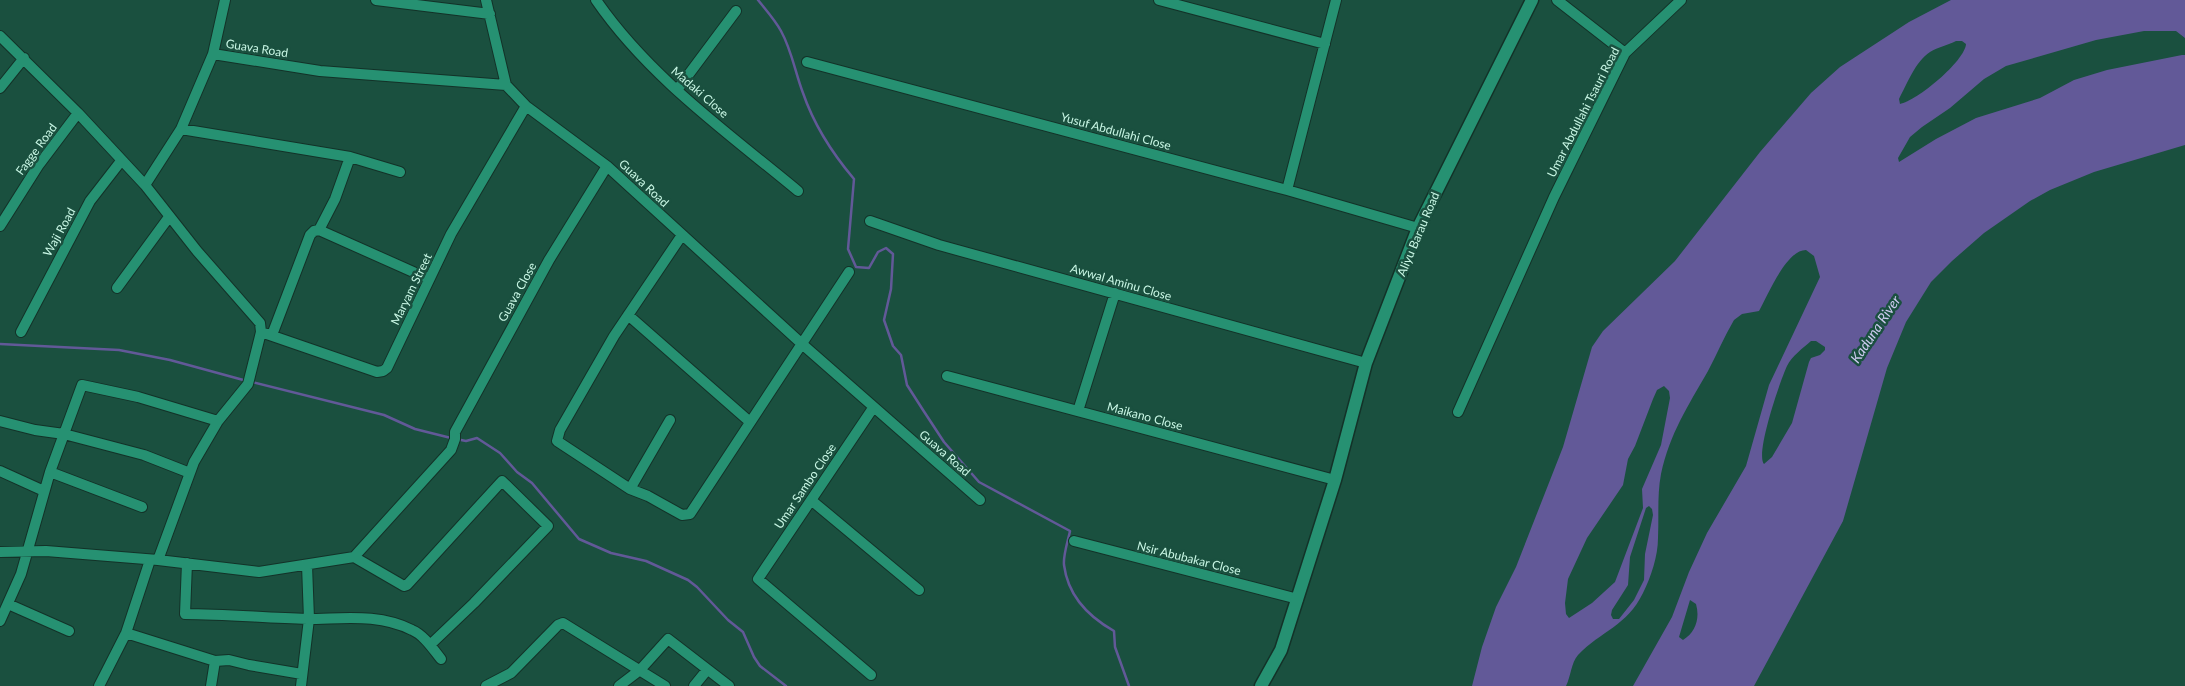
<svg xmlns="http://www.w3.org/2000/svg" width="2185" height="686" font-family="Lato,sans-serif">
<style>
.water{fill:#625998;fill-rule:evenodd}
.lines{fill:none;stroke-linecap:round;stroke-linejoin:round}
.stream{stroke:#625998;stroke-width:2.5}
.minor-casing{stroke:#133228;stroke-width:12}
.tertiary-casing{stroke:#133228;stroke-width:15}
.minor{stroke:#269172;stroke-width:10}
.tertiary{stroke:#269172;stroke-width:12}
.labels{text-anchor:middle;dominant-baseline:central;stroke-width:5;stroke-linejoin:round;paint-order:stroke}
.street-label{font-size:12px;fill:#c9f7e5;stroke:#1a503f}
.water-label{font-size:14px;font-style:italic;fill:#cecbf0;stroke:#1a503f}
</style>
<rect width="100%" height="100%" fill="#1a503f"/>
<path class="water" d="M1951,0H2185V38L2176,31H2144L2096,40L2006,66L1984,79L1950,108L1922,127L1910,137L1898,158L1899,162L1936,139L1976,118L2040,98L2074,80L2107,70L2182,55H2185V145L2094,172L2050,190L2030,201L1984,233L1952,261L1931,282L1906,322L1887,368L1843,521L1754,686H1633L1672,617L1689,572L1707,533L1746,466L1769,385L1820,277L1814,256L1806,250C1786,250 1768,295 1759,311L1742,314L1734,320C1724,337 1717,354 1708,371C1688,406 1670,433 1661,474C1657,495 1659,516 1658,538C1658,556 1651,577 1643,593C1627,626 1601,631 1578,655C1571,663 1571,676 1566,686H1472L1482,647L1496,607L1516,567L1563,447L1592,347L1603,331L1675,261L1760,152L1811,93L1840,67L1909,22ZM1956,41H1962L1966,44C1965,61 1917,101 1900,104L1899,99C1907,84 1915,62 1930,52C1938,47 1948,45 1956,41ZM1811,341H1816L1825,347V350L1820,355L1811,358L1809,362L1792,423L1772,457L1764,464C1755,454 1780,381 1787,366C1792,356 1803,348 1811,341ZM1664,386L1669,391L1670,398L1661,445L1642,489L1643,508L1615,582L1592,603L1569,618L1566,614L1565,603L1568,579L1587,538L1623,485L1628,459L1635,446L1653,399L1657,390ZM1649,506L1652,509L1653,515L1645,554L1644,580L1634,600L1619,619H1613L1611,615L1612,610L1628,585L1630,557L1646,508ZM1690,600L1696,604C1700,618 1696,632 1683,640L1679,637Z"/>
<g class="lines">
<path class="stream" d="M758,0C766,10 775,20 781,31C792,51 795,72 803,93C814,125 832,153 854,179L848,249L856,267L869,268L878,252L886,248L893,254L891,289L884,320L893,346L901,355L907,385L923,410L944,442L979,482L1070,531C1068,541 1063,555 1064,565C1068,596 1089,617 1114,631L1115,647L1129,686
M0,344L119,350L170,360L247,381
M252,382L384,415L415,429L451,438
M456,439L466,441L477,438L500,453L517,472L532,483L579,539L611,553L646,561L688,580L697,587L728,620L743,632L754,657L760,666L786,686"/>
<defs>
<path id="minor" d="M376,0L490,14
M486,0L506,85
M596,0C649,77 727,132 798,191
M1159,0L1325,44
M1557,0L1625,53
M0,36L78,113L145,185L197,251L260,323L261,332L248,384L218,421L194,462L158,560
M213,54L320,71L506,85L526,106L607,166L802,344L980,500
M807,62L1287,190L1418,228
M0,88L24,58
M677,90L736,11
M181,129L350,157L400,172
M145,185L181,129L213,54L225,0
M1287,190L1336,0
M870,221L939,245L1366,363
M0,226L38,166L78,113
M319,230L335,199L350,157
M682,235L614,336L560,430L557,441L630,489L648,496L682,515L690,514L849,272
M117,288L169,217
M628,315L750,422
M21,332L90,201L121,161
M261,332L377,372L383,371L387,368L451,234L526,106
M272,335L310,235L314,231L319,230L429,279
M947,376L1335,480
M1078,411L1115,293
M1458,412L1554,197L1625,53L1681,0
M0,421L35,430L64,434L144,455L190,473
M0,471L44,491
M50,472L142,507
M630,489L670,420
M811,500L919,590
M1074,541L1298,599
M0,552L46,551L158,560L259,572L354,557L451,450L455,439V432L549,260L607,166
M354,557L404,586L407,585L502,481L548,526L474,603L430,645
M187,563L185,614C225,614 266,618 307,619C343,619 378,613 412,630C424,635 433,649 441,659
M8,604L69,631
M0,621L21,574L50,472L82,385L138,397L218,421
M126,633L215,661L229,660L249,665L302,674
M871,675L758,579L873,408
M99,686L126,633L150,560
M211,686L215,661
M301,686L309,619L307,565
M486,686L511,673L558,625L563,623L665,686
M619,686L640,670L668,639L729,686
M694,686L707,670"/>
<path id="tertiary" d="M1261,686L1281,650L1335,480L1366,363L1418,228L1532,0"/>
</defs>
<use href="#minor" class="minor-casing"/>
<use href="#tertiary" class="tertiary-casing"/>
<use href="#minor" class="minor"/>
<use href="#tertiary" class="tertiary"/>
</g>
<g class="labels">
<g class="street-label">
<text transform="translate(257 48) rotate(9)">Guava Road</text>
<text transform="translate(700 92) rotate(41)">Madaki Close</text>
<text transform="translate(1583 112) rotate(-63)">Umar Abdullahi Tsauri Road</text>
<text transform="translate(1116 131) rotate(15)">Yusuf Abdullahi Close</text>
<text transform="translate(36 149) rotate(-54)">Fagge Road</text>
<text transform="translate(644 183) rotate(43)">Guava Road</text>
<text transform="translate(59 232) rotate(-61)">Waji Road</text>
<text transform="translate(1418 234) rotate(-67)">Aliyu Barau Road</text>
<text transform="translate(1121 282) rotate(16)">Awwal Aminu Close</text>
<text transform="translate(411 289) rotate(-64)">Maryam Street</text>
<text transform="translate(517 292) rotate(-61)">Guava Close</text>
<text transform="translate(1145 416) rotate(15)">Maikano Close</text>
<text transform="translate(945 453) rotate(41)">Guava Road</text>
<text transform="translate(805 486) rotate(-56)">Umar Sambo Close</text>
<text transform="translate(1189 558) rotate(14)">Nsir Abubakar Close</text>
</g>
<g class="water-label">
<text transform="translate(1875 329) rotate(-56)">Kaduna River</text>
</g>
</g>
</svg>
